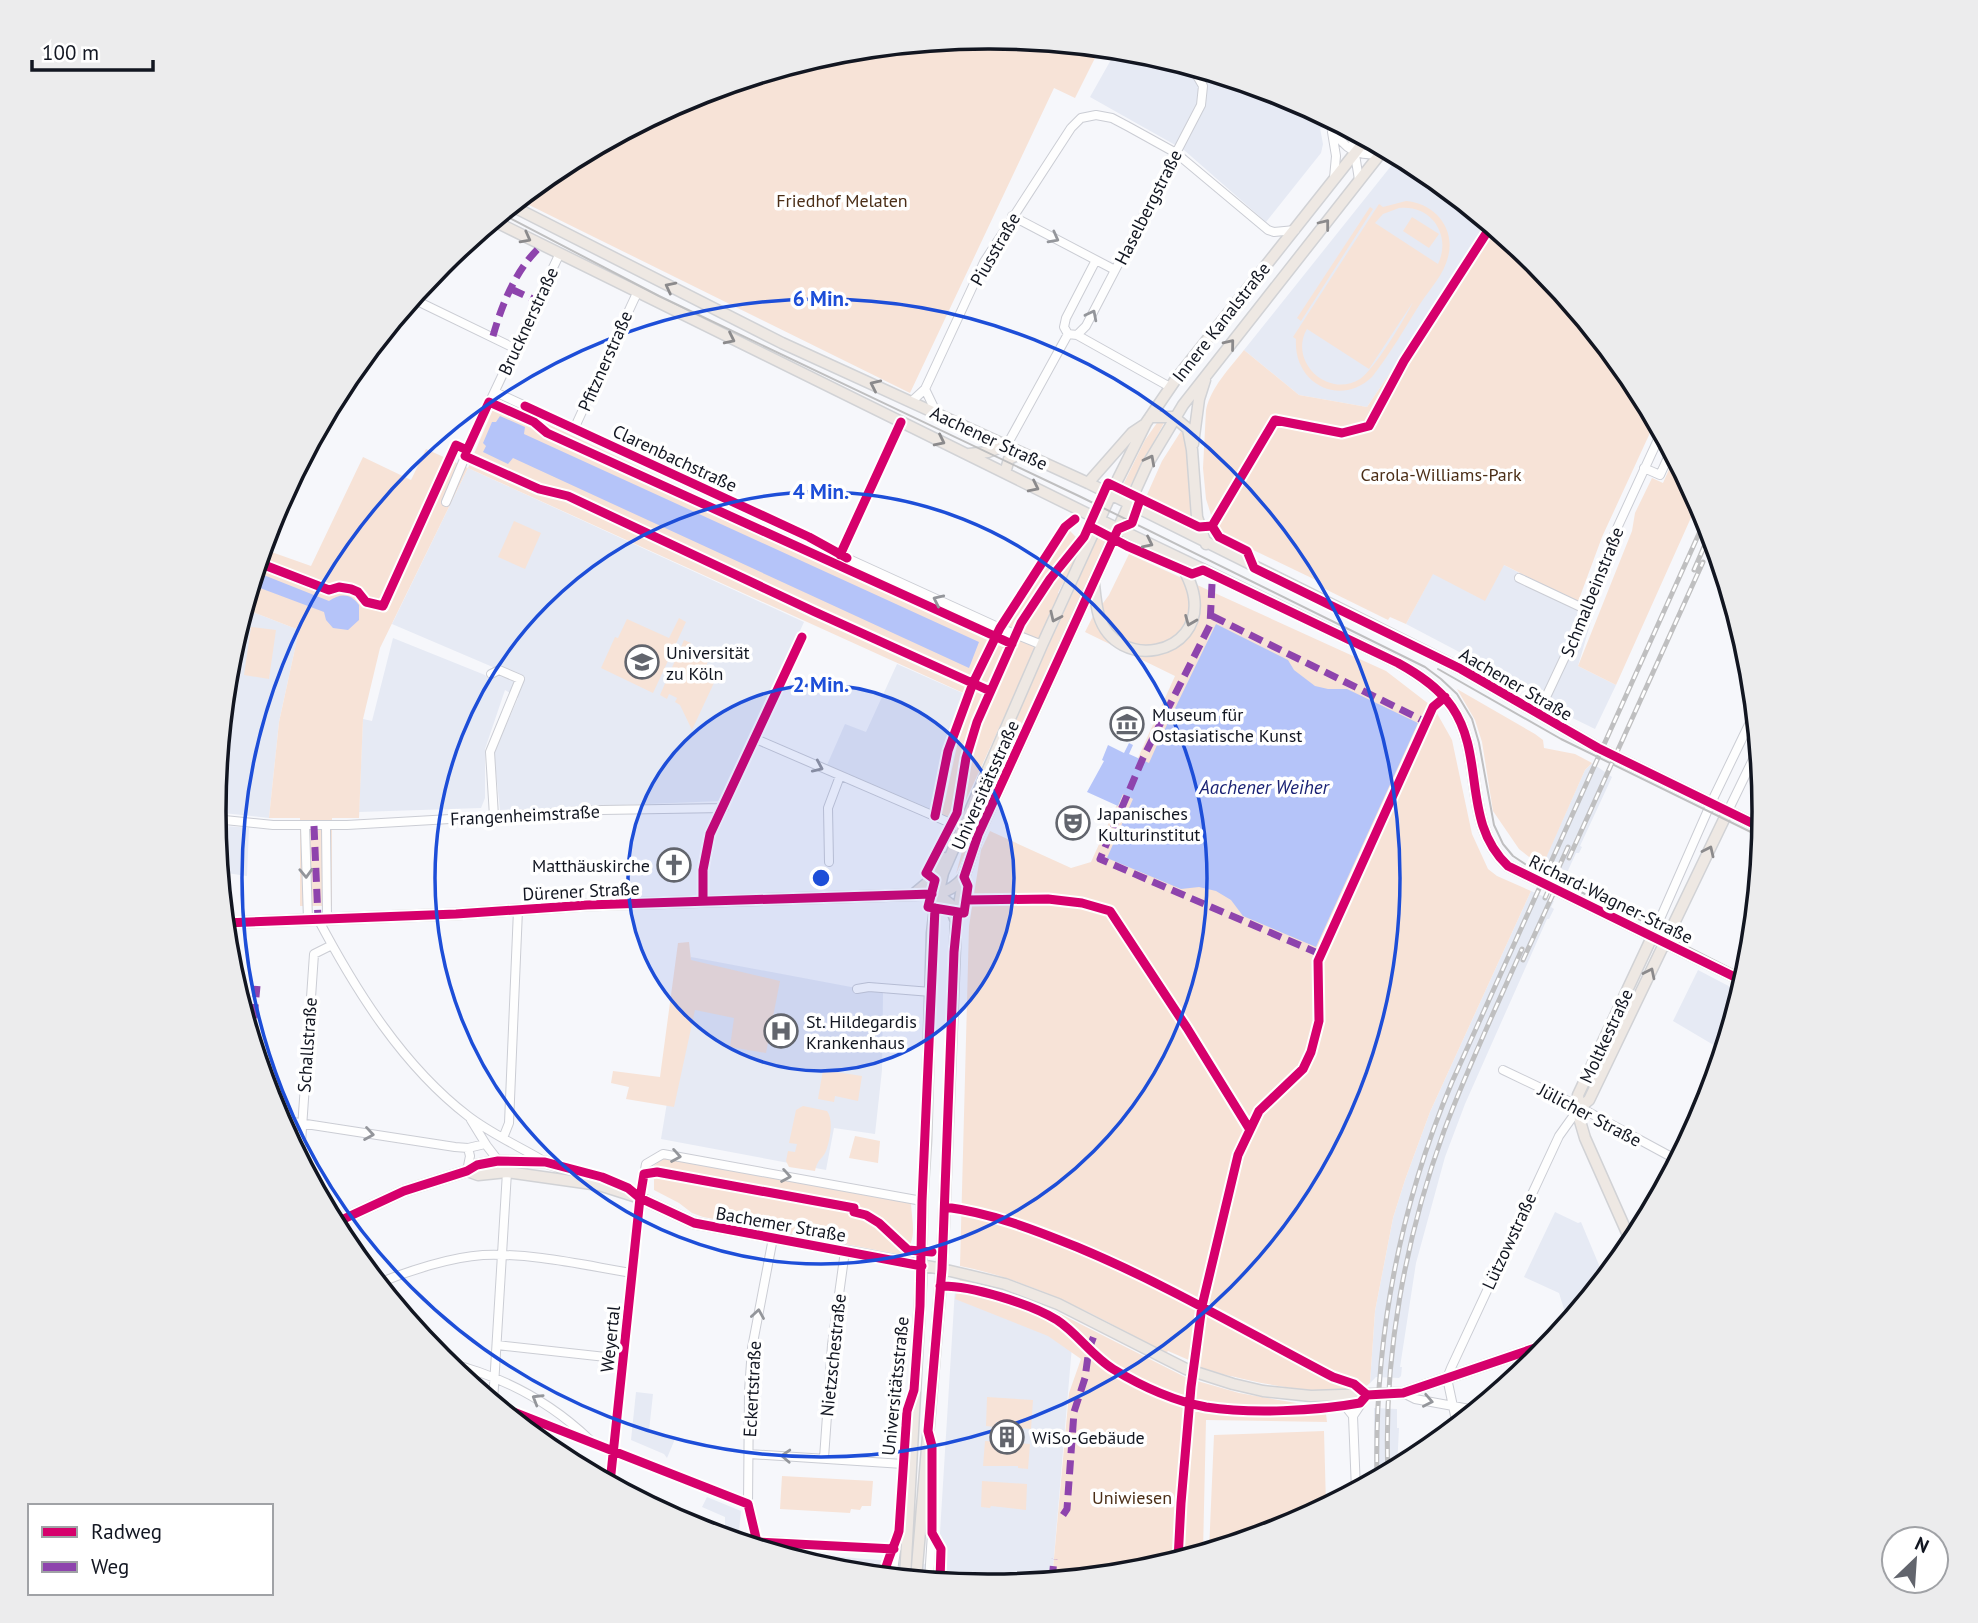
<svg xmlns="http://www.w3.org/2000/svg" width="1978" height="1623" font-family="'PT Sans',sans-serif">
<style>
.built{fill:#e6eaf4}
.green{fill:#f7e3d7;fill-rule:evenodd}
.water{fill:#b5c4f9}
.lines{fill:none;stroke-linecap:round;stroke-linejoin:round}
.minor-casing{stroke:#cbcdd4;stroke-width:10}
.major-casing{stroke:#d1d2d5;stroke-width:13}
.minor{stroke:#fefefe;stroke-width:8}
.major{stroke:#eee8e3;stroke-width:10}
.tram{stroke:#bfbfc0;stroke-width:2}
.rail-casing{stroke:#bfbfc0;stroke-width:5}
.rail{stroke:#fff;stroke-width:2.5;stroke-dasharray:8;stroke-linecap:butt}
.quiet{stroke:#8e44ad;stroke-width:7;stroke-dasharray:14 7;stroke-linecap:butt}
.cycleway-casing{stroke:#fff;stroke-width:13}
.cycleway{stroke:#d6006c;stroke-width:9}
.oneway{stroke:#8b8a8c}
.oneway2{stroke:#94969b}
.ring{fill:none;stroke:#1d4ed8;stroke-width:3.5}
.labels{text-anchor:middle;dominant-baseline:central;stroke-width:7;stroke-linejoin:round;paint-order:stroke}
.park-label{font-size:18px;fill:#4b2e17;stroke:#fff}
.street-label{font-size:18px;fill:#121621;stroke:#fff}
.poi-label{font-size:18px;fill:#121621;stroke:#fff;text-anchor:start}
.water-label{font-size:19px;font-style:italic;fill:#1a2274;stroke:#fff}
.rim{fill:none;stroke:#121621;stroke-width:3.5}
.centre{fill:#1d4ed8;stroke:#fff;stroke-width:3.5}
.ring-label{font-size:21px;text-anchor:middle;font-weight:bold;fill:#1d4ed8;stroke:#fff;stroke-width:7;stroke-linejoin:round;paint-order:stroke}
</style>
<rect width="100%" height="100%" fill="#f6f7fb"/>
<path class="built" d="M1117,49L1141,52L1286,96L1340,125L1320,128L1323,144L1321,153L1266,222L1184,150L1090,97Z
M1399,156L1420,168L1490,225L1367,407L1299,395L1244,350Z
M468,468L804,622L728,790L720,801L500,810L494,753L518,698L505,690L485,749V798L481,808L359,812L363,719L372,721L393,638L485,675L490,681L495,668L392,624Z
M1504,565L1594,611L1578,666L1616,685L1595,729L1548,706L1528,688L1406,624L1433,573Z
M245,609L299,630L279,722L269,818L214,812L229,660Z
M897,664L967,695L934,813L827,765L845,724L866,732Z
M1592,763L1612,777L1580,846L1582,847L1579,853H1576L1565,877L1545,867V859L1585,770Z
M216,825L249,828L247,876L220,872Z
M1531,891L1554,901L1551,907L1554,909L1549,919H1547L1465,1104L1445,1157L1416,1263L1400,1367H1402L1401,1376L1399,1378L1376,1377L1370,1383L1375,1311L1393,1218L1405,1180L1430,1112Z
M691,957L883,993L882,1070L875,1134L834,1128L826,1170L661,1139Z
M1698,970L1740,992L1722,1050L1673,1021Z
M1555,1212L1578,1223L1581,1222L1604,1277L1568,1322L1559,1293L1524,1277Z
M955,1289L1060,1332L1072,1346L1052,1580L989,1586L837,1571L771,1551L938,1565Z
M636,1392L653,1394L649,1431L675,1439L667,1458L664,1454L631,1440Z
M1374,1408L1397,1409V1428H1399L1397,1468L1374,1480Z
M707,1497L741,1511L739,1531H725V1517L702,1507Z"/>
<path class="green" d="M989,37L1100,48L1075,98L1054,88L910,393L519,200L559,167L693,96L838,52Z
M1406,201C1434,203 1456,228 1448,257C1444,274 1430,289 1420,304C1405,328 1390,354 1372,377C1339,408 1293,383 1296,339L1293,337L1379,204L1383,207ZM1399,208C1431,204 1452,235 1438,264L1375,223L1383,214ZM1413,302C1406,317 1374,370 1360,379C1328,399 1288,361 1307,329L1369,369Z
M1370,207L1373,209L1301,321L1297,318Z
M1412,217L1439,234L1429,248L1403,231Z
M1490,225L1537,264L1633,381L1655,422L1602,537L1578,602L1504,565L1485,601L1433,574L1406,624L1390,617L1388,620L1321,587L1322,583L1222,535L1214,524L1206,499L1203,468L1206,410C1211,387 1230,368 1244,350L1299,395L1367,407Z
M497,400L999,637L1069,530L1078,539C1077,563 1067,574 1058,593L1060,595L961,811L956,816L947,819L941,814L940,810L945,801L960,732L970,707L968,705L970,696L468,468L380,648L363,719L359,818H332V906H300V818H269L279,722L299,630L245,609L263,549L311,566L363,457L411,480L426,449L468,468Z
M1159,420L1165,421L1129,488L1123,485L1145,440Z
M1183,428L1187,443L1193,520L1146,497L1162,461Z
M1674,458L1698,502L1616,685L1578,666L1632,531L1635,513L1652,478L1663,483Z
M514,521L541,533L525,569L498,557Z
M1098,537L1107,541L1031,703L956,874L965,840L986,782Z
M1129,554L1386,671L1434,708L1452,740L1472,834L1488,869L1497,876L1531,891L1430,1112L1405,1180L1393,1218L1375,1311L1370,1383C1348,1406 1228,1377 1198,1367V1364L1168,1351L1166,1353C1099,1317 1035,1281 960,1266L969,926L981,850L990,831L1071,868L1091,862L1175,676L1085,632L1092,618L1109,595Z
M679,618L686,622L653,693L601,668L615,637L618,638L627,619L669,638Z
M251,627L276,630L269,679L244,675Z
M684,640L691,643L688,650L698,654L701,647L712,652L706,666L719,672L692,730L680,705L675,702L677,698L669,694L667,699L660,695Z
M1457,689L1535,734L1543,740L1544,748L1575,754L1592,763L1585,770L1542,867L1519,849L1493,811L1482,742L1475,720Z
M689,942L691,960L780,981L766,1053L730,1047L734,1018L695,1010L674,1107L626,1099L629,1087L611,1083L613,1071L660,1077L678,943Z
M823,1070L862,1076L858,1101L835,1096L834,1102L818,1099Z
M803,1106L827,1111C834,1120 830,1140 826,1151C822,1160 818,1158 815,1171L789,1167L786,1161L788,1151L795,1152L797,1144L789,1143L796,1110Z
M855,1136L880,1141L878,1163L849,1158Z
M670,1158L911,1203C912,1224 918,1239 903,1255L703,1217L692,1213L679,1203L654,1190V1178L650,1169L662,1159Z
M960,1279L1033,1300L1187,1378L1239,1393L1308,1405H1325L1327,1422L1206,1420L1203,1552L1140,1571L1052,1580L1069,1393L1081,1359L1048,1336L955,1299Z
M987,1397L1033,1400L1031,1429L1021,1428L1020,1424L996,1422L995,1427L986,1426Z
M1324,1431L1326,1505L1285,1527L1209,1551L1214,1435Z
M985,1441L1030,1444L1028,1469L1018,1468V1466H983Z
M782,1476L873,1481L871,1506H862L860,1510L851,1509L850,1513L780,1509Z
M982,1481L1027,1484L1026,1510L991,1506L990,1508L981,1507Z"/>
<path class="water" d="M500,416L525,427L524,434L979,642L969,668L513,458L508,464L483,452L486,446L483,443L492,422H496Z
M256,572L329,601C340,593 351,593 359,605V620L348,630L333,628L326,620L324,612L252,585Z
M1216,624L1288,660L1294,670L1315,686L1328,689H1347L1418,723L1316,947L1243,916L1231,900L1216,891L1199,887L1181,889L1107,858L1133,799L1123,794L1118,806L1087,792L1104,761L1102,760L1108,745L1124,753L1129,743L1133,745L1129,754L1149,763L1157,745L1155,743L1158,736L1161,737Z"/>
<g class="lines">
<defs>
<path id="minor" d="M1325,117C1339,140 1350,160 1381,153
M1344,127L1353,141L1359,180
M1332,132L1336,156L1334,178
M1012,216L1115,270
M1096,260L1066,318L1064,327L1068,334L1077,335L1086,326L1201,105L1203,86L1192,67
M413,299L514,348
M1077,335L1170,387
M925,389L937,414
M495,392L809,537L840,555L1000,628L1042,645
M911,402L925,389L984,262L1071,128L1081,118L1096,115L1112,118L1129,127L1176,153L1268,230L1274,232L1295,230
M574,429L637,293
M1007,445L1068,334
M1644,468L1660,475L1671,451
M446,502L476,431L559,255
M840,555L901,422
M1519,578L1587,610
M491,674L499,670L520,679L490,752L494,816
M1538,714L1587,610L1613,537L1661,433
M756,739L962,828
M1728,811L1758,749
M935,816L948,751L973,683L1000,628L1065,527L1075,519
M215,819L273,825H347L602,810L724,808
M326,825L327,919
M305,826L308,920
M829,862L828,808L840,776
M703,900V870L710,834L802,637
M318,919C356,991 403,1066 468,1116C490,1133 518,1146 542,1160
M1652,937L1711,803L1754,714
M857,989L869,987L931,992
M1503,1070L1568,1101L1677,1160
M280,1120L455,1147L468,1148L485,1144
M471,1120L487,1146L507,1172L493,1402
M503,1138L509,1123L518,910
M300,1157L314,954L332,945
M467,1171L470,1156L468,1148
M379,1283C408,1271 451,1257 483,1255C532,1253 583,1265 632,1273
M497,1345L624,1359
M445,1362C499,1375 548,1400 589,1439
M1403,1393L1415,1399L1475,1410
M1337,1396L1353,1416
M496,1405L748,1504
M1457,1425L1447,1378L1451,1368L1559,1136L1579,1108
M749,1454L903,1464
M824,1458L832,1345L845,1251
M610,1483L640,1198L646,1164L663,1154L922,1201
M1356,1490L1353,1416L1367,1395
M757,1542L748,1504L749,1391L752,1348L773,1238
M746,1544L768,1541L894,1549
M892,1577L899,1531L907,1411L912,1396
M929,1580L932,1533V1447"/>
<path id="major" d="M512,206L782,343L1088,483L1461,669L1598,748L1762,828
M494,221L1100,520L1398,663C1418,674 1438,687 1452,707C1486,757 1461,822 1508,866L1743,981
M1150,417H1174L1188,429L1192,450L1197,517L1206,544
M1193,444L1199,399L1205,380
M969,454L988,452L1007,445
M1005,473L1009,459L1022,453
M1088,483L1132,433L1144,425
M1094,584C1095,594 1096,606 1099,616C1117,672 1203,656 1194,597C1192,583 1184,569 1177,557
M915,893L927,883L944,858
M937,894L950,904L955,919
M225,923L456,914L587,905L937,894C949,891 956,886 964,877
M1579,1108L1589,1100L1728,811
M467,1171L478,1175L507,1172L599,1185L640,1198L694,1223L942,1269L1005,1284L1058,1304L1186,1369L1233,1384L1263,1391L1311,1396L1403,1393L1550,1343
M335,1223L404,1191L467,1171L477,1165L498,1161L545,1162L620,1185
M1632,1244L1585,1138L1580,1121L1578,1095L1652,937
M905,1578L921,1284L922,1201L926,1140L932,933L935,908L943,873L1042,645L1118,479L1146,423L1176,379L1366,139
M916,1579L942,1269L956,921L964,877L978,835L1147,465L1183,405L1384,149"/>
</defs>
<use href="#minor" class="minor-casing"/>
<use href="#major" class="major-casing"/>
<use href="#minor" class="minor"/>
<use href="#major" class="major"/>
<path class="tram" d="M502,214L659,296L1081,497L1425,667L1441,679L1457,694L1472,719L1479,743L1494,825L1503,844L1513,856L1534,870L1647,923L1676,941L1745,976
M1438,669L1561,739L1761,837"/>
<defs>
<path id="rail" d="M1694,570L1710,533
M1569,858L1703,562
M1545,898L1568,847
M1523,960L1555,890
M1388,1473C1383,1357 1405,1239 1444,1131C1467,1069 1495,1010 1522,949
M1377,1478C1374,1341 1399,1208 1452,1082L1706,518"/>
</defs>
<use href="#rail" class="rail-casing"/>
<use href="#rail" class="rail"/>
<path class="quiet" d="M511,289L537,301
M493,336C502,304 516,269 541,246
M1212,584L1210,625L1143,758L1100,859L1320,954
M1212,616L1426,722
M314,826L318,919
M252,1039L257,986
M1063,1515L1067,1509L1074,1412L1085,1378L1089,1349L1095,1333
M1052,1580L1054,1559"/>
<defs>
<path id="cycleway" d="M525,406L809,537L847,558
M465,456L539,489L568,496L815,612L990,691
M1140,500L1132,523L1118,529L978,835L964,877L968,886L964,913L928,907L935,880L926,873L957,813L966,758L977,722L1021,623L1050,579L1084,537L1108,483L1199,527L1212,526
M1089,526L1127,546L1192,574L1203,570L1398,663C1418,674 1438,687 1452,707C1486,757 1461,822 1508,866L1743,981
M1212,526L1219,537L1247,551L1254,568L1461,669L1598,748L1762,828
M1212,526L1275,420L1342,433L1369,426L1404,361L1491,226
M840,555L901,422
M259,563L329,590L339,587L351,589L358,592L366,602L383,606L456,445L467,450L489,402L534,422L547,433L1012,644
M935,816L948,751L973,683L1000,628L1065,527L1075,519
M703,900V870L710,834L802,637
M966,900L1048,899L1082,903L1110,911L1187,1028L1250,1130
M225,923L456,914L587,905L932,894
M945,1207C991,1213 1033,1229 1077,1247C1166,1284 1247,1332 1333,1377L1354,1384L1367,1395
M335,1223L404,1191L467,1171L477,1165L498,1161L545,1162L602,1177L628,1188L640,1198L694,1223L922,1266
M940,1286C970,1285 1031,1304 1057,1320C1077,1333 1092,1356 1113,1369C1141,1386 1174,1401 1206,1407C1251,1414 1316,1411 1360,1403L1367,1395
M1367,1395L1403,1393L1550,1343
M496,1405L748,1504L757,1542L894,1549
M610,1483L640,1198L644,1174L657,1172L854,1208V1212L866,1215L879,1223L908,1250L932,1252
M1178,1560L1181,1503L1191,1387L1202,1306L1238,1155L1259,1111L1303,1069L1311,1052L1319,1021L1318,961L1433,707L1445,697
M884,1576C885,1564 895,1545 899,1531L907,1411L914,1390L920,1306L922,1201L935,908
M940,1581L941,1549L932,1533V1446L928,1431L942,1269L954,952L958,912"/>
</defs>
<use href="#cycleway" class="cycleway-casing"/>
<use href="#cycleway" class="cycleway"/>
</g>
<defs><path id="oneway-chevron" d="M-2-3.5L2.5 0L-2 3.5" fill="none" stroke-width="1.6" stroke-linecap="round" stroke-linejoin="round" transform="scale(1.75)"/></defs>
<g class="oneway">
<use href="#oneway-chevron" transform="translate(1325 224) rotate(-52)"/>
<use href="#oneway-chevron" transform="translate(526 238) rotate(28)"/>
<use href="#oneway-chevron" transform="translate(670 287) rotate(-153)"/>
<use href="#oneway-chevron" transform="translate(730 339) rotate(26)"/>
<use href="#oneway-chevron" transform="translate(1230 344) rotate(-51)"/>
<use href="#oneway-chevron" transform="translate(875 385) rotate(-155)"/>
<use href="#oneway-chevron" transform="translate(940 441) rotate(26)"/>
<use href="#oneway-chevron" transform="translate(1150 460) rotate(-62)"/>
<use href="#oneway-chevron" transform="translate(1034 487) rotate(26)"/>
<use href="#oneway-chevron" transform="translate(1148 543) rotate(26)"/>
<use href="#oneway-chevron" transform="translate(1055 617) rotate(115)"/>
<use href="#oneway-chevron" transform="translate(1190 621) rotate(112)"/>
<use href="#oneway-chevron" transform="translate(1709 851) rotate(-65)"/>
<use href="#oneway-chevron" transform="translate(1650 973) rotate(-64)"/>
</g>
<g class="oneway2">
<use href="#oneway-chevron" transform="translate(1054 238) rotate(28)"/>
<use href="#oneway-chevron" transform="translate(1092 315) rotate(-63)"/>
<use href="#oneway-chevron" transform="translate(938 600) rotate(-155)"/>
<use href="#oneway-chevron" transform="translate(818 767) rotate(24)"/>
<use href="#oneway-chevron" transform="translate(306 873) rotate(88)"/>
<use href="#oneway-chevron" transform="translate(369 1134) rotate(9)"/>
<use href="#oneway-chevron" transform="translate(676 1156) rotate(10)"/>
<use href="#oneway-chevron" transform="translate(786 1176) rotate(10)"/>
<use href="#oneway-chevron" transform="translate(758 1314) rotate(-81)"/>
<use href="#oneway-chevron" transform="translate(537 1399) rotate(-149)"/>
<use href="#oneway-chevron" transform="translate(1428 1401) rotate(11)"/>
<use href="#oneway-chevron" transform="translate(786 1456) rotate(-177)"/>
</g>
<circle cx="821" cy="878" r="193" fill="#1d4ed8" fill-opacity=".12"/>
<g class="ring">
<circle cx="821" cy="878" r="193"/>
<circle cx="821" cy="878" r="386"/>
<circle cx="821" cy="878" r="579"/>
</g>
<defs>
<symbol id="university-ring" viewBox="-11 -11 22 22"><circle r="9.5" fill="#fff" stroke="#62656d" stroke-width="1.5"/><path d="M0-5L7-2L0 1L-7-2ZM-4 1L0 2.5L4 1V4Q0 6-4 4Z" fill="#62656d"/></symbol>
<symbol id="museum-ring" viewBox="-11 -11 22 22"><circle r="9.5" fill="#fff" stroke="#62656d" stroke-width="1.5"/><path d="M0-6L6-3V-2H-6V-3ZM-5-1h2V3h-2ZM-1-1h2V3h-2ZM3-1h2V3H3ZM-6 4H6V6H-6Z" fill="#62656d"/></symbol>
<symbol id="theatre-ring" viewBox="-11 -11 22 22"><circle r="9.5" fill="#fff" stroke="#62656d" stroke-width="1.5"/><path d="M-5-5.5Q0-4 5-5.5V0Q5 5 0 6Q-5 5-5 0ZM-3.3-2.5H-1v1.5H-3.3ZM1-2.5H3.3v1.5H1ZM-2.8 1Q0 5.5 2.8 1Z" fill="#62656d"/></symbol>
<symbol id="church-ring" viewBox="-11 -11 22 22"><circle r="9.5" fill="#fff" stroke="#62656d" stroke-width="1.5"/><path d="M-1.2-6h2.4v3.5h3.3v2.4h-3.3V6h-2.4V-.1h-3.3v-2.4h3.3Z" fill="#62656d"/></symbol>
<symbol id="hospital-ring" viewBox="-11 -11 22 22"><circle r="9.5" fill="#fff" stroke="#62656d" stroke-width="1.5"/><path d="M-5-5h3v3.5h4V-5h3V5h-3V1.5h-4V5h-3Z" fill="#62656d"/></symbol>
<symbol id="building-ring" viewBox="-11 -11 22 22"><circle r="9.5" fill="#fff" stroke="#62656d" stroke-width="1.5"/><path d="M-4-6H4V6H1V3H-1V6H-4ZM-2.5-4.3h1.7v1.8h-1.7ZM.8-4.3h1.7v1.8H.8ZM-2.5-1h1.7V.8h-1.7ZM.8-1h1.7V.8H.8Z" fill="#62656d"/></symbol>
</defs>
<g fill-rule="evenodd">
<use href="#university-ring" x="623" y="643" width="38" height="38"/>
<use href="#museum-ring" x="1108" y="705" width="38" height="38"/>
<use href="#theatre-ring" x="1054" y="804" width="38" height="38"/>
<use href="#church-ring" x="655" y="846" width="38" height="38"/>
<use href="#hospital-ring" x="762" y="1012" width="38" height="38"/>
<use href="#building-ring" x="988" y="1418" width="38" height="38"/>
</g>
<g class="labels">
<g class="park-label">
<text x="842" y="200">Friedhof Melaten</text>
<text x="1441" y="474">Carola-Williams-Park</text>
<text x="1132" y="1497">Uniwiesen</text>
</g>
<g class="street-label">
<text transform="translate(1148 207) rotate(-63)">Haselbergstraße</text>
<text transform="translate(995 249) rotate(-60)">Piusstraße</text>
<text transform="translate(528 321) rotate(-65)">Brucknerstraße</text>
<text transform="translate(1221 322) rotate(-52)">Innere Kanalstraße</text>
<text transform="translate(605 361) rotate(-66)">Pfitznerstraße</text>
<text transform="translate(989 438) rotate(25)">Aachener Straße</text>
<text transform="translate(675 458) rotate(25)">Clarenbachstraße</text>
<text transform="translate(1592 592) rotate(-68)">Schmalbeinstraße</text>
<text transform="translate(1516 684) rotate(30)">Aachener Straße</text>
<text transform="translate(985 785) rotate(-66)">Universitätsstraße</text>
<text transform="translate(525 815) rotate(-3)">Frangenheimstraße</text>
<text transform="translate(581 891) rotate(-3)">Dürener Straße</text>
<text transform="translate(1611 899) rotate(26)">Richard-Wagner-Straße</text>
<text transform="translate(1606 1036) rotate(-65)">Moltkestraße</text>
<text transform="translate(307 1045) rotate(-86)">Schallstraße</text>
<text transform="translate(1590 1115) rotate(28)">Jülicher Straße</text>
<text transform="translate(781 1224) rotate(10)">Bachemer Straße</text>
<text transform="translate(1509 1241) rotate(-65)">Lützowstraße</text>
<text transform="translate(610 1339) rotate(-84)">Weyertal</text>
<text transform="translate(833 1355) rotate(-84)">Nietzschestraße</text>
<text transform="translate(895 1386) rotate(-84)">Universitätsstraße</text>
<text transform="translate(752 1389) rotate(-87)">Eckertstraße</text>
</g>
<g class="poi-label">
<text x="666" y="652">Universität<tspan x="666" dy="21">zu Köln</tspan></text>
<text x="1152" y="714">Museum für<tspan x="1152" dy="21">Ostasiatische Kunst</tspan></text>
<text x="1098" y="813">Japanisches<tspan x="1098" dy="21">Kulturinstitut</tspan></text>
<text x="650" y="865" text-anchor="end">Matthäuskirche</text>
<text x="806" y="1021">St. Hildegardis<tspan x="806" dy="21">Krankenhaus</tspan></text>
<text x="1032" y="1437">WiSo-Gebäude</text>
</g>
<g class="water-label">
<text x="1264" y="787">Aachener Weiher</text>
</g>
</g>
<path d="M0 0H1978V1623H0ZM988 49H990A762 762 0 0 1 1752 811V812A762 762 0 0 1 990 1574H988A762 762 0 0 1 226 812V811A762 762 0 0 1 988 49Z" fill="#ececed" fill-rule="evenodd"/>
<path class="rim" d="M988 49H990A762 762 0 0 1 1752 811V812A762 762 0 0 1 990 1574H988A762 762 0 0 1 226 812V811A762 762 0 0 1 988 49Z"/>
<circle cx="821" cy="878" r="10" class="centre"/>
<g class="ring-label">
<text x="821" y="306">6 Min.</text>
<text x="821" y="499">4 Min.</text>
<text x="821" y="692">2 Min.</text>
</g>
<rect x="28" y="1504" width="245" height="91" fill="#ffffff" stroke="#a0a2a6" stroke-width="2"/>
<rect x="42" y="1527" width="35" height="10" fill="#d6006c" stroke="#a0a2a6" stroke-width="2"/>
<text x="91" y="1539" font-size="21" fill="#121621">Radweg</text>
<rect x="42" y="1562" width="35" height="10" fill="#8e44ad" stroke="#a0a2a6" stroke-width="2"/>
<text x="91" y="1574" font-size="21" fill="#121621">Weg</text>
<g transform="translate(1915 1560) rotate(25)"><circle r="33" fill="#ffffff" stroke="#a0a2a6" stroke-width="2"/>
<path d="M0-5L12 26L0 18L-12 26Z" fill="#62656d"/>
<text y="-10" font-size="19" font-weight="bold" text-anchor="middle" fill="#121621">N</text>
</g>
<path d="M32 60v10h121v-10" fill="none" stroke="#121621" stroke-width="3.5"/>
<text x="42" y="60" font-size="21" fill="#121621" stroke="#ffffff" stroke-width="5" paint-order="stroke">100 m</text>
</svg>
